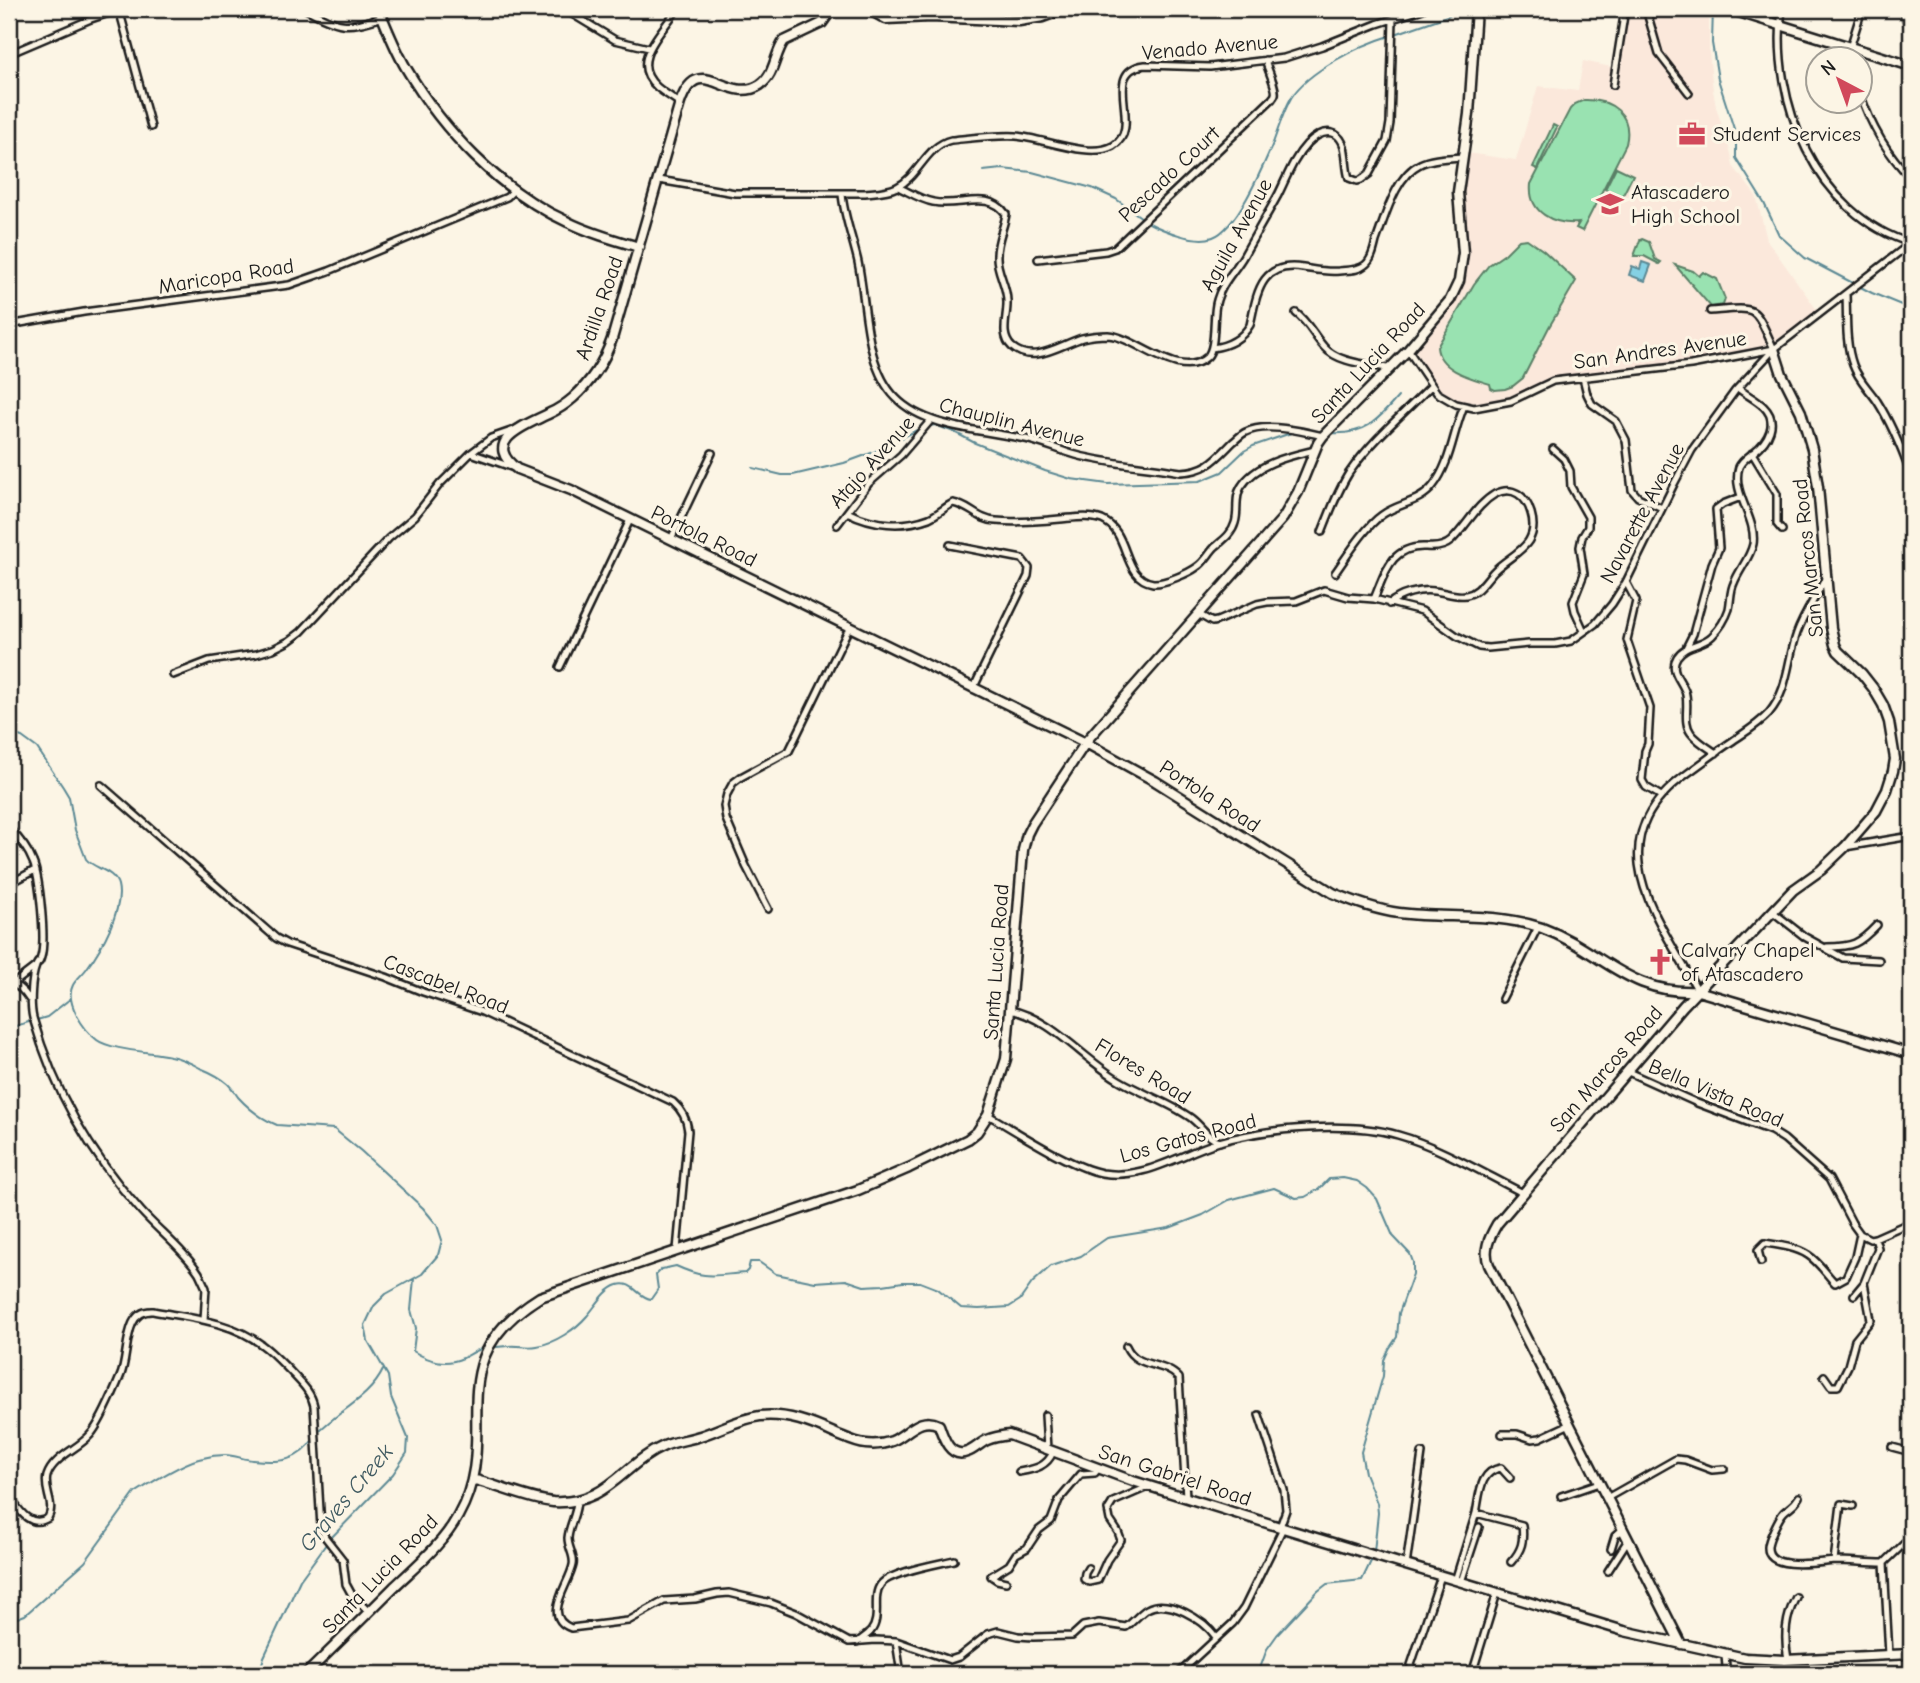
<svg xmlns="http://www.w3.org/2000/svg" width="1920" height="1683" font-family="'Comic Neue',sans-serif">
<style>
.built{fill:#fbe8db}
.green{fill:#99e2b1;stroke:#5a7f66;stroke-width:2}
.water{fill:#85d1e4;stroke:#5b8994;stroke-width:2}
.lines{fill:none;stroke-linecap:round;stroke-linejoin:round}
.stream{stroke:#5b8994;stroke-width:2}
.street-casing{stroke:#1c1c1c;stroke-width:10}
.secondary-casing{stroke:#1c1c1c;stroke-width:13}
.street{stroke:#fcf5e5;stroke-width:5}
.secondary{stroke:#fcf5e5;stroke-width:8}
.labels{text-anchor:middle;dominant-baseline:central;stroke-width:6;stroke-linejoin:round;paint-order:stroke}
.street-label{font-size:21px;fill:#1c1c1c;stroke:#fcf5e5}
.poi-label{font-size:21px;fill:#1c1c1c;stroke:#fcf5e5;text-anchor:start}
.water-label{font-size:23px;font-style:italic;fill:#415b62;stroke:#fcf5e5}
</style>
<rect width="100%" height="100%" fill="#fcf5e5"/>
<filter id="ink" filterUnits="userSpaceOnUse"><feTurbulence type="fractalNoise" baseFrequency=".0143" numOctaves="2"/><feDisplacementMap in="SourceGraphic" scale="14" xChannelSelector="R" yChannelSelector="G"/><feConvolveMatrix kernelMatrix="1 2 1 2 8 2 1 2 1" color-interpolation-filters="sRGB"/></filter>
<g filter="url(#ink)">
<path class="built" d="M1621,9H1709V52L1713,90L1716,107L1731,154L1733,166L1756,196L1767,240L1817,310L1793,331L1780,340L1753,350L1690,363L1545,381L1501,402L1490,404L1457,401L1439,391L1428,375L1416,351V347L1453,302L1461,287L1466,267L1467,250L1462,211L1467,153L1516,160L1538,86L1578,91L1583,61L1611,67Z"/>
<path class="green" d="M1584,100C1612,99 1633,114 1626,144L1582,231L1576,228L1579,223C1554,225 1528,213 1531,184L1570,109L1575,104Z
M1553,125L1557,127L1537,169L1533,167Z
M1616,167L1633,175L1622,197L1605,189Z
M1527,239L1544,251L1576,281L1549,327L1523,378L1513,386L1505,389L1495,390L1491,388L1490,384C1471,378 1439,370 1437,347L1474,284L1489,265L1505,254L1519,240Z
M1642,239L1649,242L1655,259L1661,262L1659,264L1644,256H1634L1640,240Z
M1675,265L1693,271L1699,276L1703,272L1717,279L1725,299L1723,305L1711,307Z"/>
<path class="water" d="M1642,262L1651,265L1645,281L1629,275L1632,266L1640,269Z"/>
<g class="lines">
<path class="stream" d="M1713,9L1712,43L1718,79L1736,135V158L1764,203L1779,235L1805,258L1872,293L1911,309
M1395,34L1447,16L1460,9
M983,171L1002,169L1032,172L1092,188L1116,199L1142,218
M1147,222C1162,230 1196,244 1213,237C1236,229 1261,171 1271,148C1278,131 1282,114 1291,98C1308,71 1360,45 1390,36
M930,426L935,425L954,432L975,443L1045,471L1071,479L1108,484L1200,481L1222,472L1244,451L1253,446L1294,432
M1331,433C1365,435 1377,421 1398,397
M753,468L782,475H793L844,463L874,452L921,428
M9,733L22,737L37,748L63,787L69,797L75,830L86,859C94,869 114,870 118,885C124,909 101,949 87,968C83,974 76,979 73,985C64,1002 84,1030 97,1040C110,1050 153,1052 170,1056C181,1058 191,1063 200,1068C210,1072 220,1077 228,1084C232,1088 235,1092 238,1097C248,1108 262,1119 277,1125L334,1129L361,1151L423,1208L437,1225L442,1240L438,1255L422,1274L386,1294L374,1306L365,1325L368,1341L388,1376L391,1397L408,1438L407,1453L393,1474L329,1540L300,1580L264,1657L259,1674
M37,1020L47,1017L70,999
M9,1028L32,1021
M414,1279L411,1310L416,1328L413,1351C429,1361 445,1366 463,1358C471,1354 476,1350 484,1348
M493,1347C499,1347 504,1346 509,1346C518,1345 528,1348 537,1346C555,1343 576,1329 587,1316C596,1306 605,1289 618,1285C632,1280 639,1298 651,1299L658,1289L656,1275L662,1269L676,1266C706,1280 714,1275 745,1273L748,1270L750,1262H759L776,1274L815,1282L846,1280L864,1286L883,1285L903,1282H920L938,1289L961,1308L979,1309L1009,1307L1020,1300L1032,1283L1051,1266L1081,1256L1107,1238L1169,1228L1203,1215L1229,1200L1274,1188L1296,1198L1305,1197L1319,1189L1329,1179L1343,1178L1357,1181L1367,1188L1377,1199L1393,1236L1410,1254L1413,1262V1274L1399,1313L1397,1337L1389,1349L1384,1360L1383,1376L1361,1452L1365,1473L1377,1503L1378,1513L1374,1552
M317,1433C338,1411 370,1398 383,1370
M9,1621L25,1615L85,1562L135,1493C152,1482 185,1461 203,1458C210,1456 218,1455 225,1455C234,1455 243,1459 252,1460C279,1463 299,1462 314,1438
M1258,1674L1267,1649L1277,1635L1318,1591L1327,1584L1362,1580L1373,1557"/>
<defs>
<path id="street" d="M119,9L151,127
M306,9C340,27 345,29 383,17
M564,9L615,40L649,48
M677,9C664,31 627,61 657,87C664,93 673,98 680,103
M1646,9L1659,54L1689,93
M1782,9C1770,101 1816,215 1911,243
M1903,9L1911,35
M9,54L91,19L121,9
M1851,60L1850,48L1862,9
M1613,85L1625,9
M1860,93C1870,124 1888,155 1911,178
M659,180L735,193H865C875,192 887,192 897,187C919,176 926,146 951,140C972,138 995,135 1016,136C1043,138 1089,159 1113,146C1145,127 1099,71 1145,65L1210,67L1284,58L1322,46L1377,24L1423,9
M898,187C909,192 921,200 933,202C958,208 989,189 1006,214C1004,228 997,240 997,255C996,271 1007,285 1007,301C1008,316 999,335 1012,347C1033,365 1060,345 1082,338C1090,336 1100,335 1108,335C1137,337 1179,382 1207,357C1217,347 1212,315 1217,300C1222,282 1235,271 1244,255C1255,235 1267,215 1278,195C1287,177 1293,159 1307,144C1314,137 1324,129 1335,134C1349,142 1344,164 1349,178L1357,181L1361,180L1369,174L1387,141L1390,123L1393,19
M842,194C844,217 853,239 858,262C867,304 864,366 896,398C925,428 982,430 1020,438C1039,441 1058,450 1076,455C1110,464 1147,466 1181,472C1207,471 1216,459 1233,442C1237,439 1241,434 1246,432C1265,422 1303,431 1323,436
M1038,259L1106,251L1115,248L1272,99C1273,97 1275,96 1275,94C1277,89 1267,67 1265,60
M1846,294C1847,317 1845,343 1853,365C1858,379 1868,388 1877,401C1891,423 1902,450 1911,475
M1296,313C1308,322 1314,336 1324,347C1339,364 1370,364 1391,369
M9,325L84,312L289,285L329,271L507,197L515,189
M1212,348C1228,346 1241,340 1250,325C1257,294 1260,261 1303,268C1317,270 1325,272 1339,271C1348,270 1358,271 1365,265C1372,260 1374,249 1376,241C1385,218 1395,176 1420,164C1431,158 1449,158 1462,157
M1408,350L1437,393L1456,404L1474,408L1511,401L1553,381L1691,365L1774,349L1911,243
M1583,378L1587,394L1592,404L1616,421L1626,440L1632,490L1638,497L1662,508
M1553,449L1564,459L1570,471L1571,487L1588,517V527L1582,537L1580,547L1584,574L1573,602L1575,611L1584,631
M471,453L514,468
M1752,453L1777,494V524L1782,530
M847,512C873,525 902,528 929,518C938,514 945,507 953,503C970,506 978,520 996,521C1017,523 1039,521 1060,519C1073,518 1089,515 1102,520C1131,532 1121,578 1153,583C1164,584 1189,573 1197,567C1205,562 1209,553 1215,547C1223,540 1232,534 1235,523C1239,511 1234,498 1241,487C1256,463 1290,456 1315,450
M837,525L869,483L901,455L931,420
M1322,532C1330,512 1337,492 1349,473C1371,441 1403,414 1431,386
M671,539L712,453
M950,545L1017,558L1022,559L1029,568L1028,576L973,689
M1335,573C1347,556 1366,526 1382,515C1399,503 1420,503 1433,486C1451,463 1453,432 1464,406
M1626,582L1636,601L1627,640L1650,708L1648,744L1645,751L1642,780L1646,787L1661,796
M1374,599C1385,573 1391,545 1426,547C1435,548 1444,547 1451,541C1467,526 1476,505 1495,494C1513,485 1526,496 1531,513C1541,546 1512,553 1494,571C1485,580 1479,593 1466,595C1455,597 1445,592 1434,591C1420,589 1400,594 1389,604
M1198,614L1212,622L1217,621L1257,604L1267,602L1296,601L1324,590L1348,597L1374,599L1422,611L1457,636L1479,647L1488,648L1529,644H1555L1571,641L1595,624L1612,604L1626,582L1674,484L1692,450L1735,391L1774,349C1753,304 1759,307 1710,311
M1686,648L1693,634L1712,564L1719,548L1716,509L1723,504L1741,497
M560,667L630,520
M173,675L209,661L256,654L273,649L289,641L301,632L389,538L415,516L440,484L471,453L491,438L517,429
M1716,753C1707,747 1697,741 1691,733C1682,721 1690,705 1685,691C1681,680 1669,670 1677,657C1685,644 1702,646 1712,636C1719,629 1726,618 1729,609C1731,600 1730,591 1734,583C1739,570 1750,558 1753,544C1757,518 1731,493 1739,467C1742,460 1749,456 1754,452C1768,441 1779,422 1764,407C1756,399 1746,395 1738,388
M101,785L276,938L287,944L386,977L423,992L482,1012L673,1102C682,1110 687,1119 688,1131L677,1250
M9,828C19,838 28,849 33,862C40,878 46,941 41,957C38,967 40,957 36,966C31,979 30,1005 33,1018C54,1092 90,1154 141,1211C160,1232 184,1250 199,1273L206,1288L204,1320
M1845,847L1911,836
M9,884L35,870
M768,909L746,866L726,819L724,806L727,794L733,783L741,777L789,751L849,628
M1773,912L1805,937L1843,958L1879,960
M1827,947C1853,947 1859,944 1877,925
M12,985C19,985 25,993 29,999
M9,987L35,967
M1698,991C1655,913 1594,841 1688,773C1702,763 1716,752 1731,742C1744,733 1758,725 1769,713C1789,689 1787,661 1797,633C1804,613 1817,596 1826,577
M1502,999L1538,927
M1010,1010C1051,1018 1083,1059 1119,1080C1142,1094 1169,1102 1191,1118C1202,1126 1208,1139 1220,1142
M1626,1071L1697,1103L1771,1131L1784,1139L1829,1179L1852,1223L1860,1234L1870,1239L1875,1238L1911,1222
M988,1115C1018,1132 1070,1167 1102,1173C1146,1180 1179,1154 1219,1142C1267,1128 1349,1121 1398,1135C1438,1146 1485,1174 1523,1193
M1761,1262L1758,1250L1765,1243C1779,1245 1796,1247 1808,1255C1819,1262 1826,1274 1835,1283L1846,1277L1855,1257L1860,1234
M1854,1295L1864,1283L1878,1248L1875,1238
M1126,1346C1136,1369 1164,1361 1179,1378L1186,1497
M1824,1376L1831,1386H1838L1848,1366L1855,1340L1871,1320L1864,1283
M1045,1415L1047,1449
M1259,1415L1284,1490L1286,1510L1280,1527
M1502,1434H1517L1532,1439L1540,1438L1570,1424
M1892,1447L1911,1452
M1019,1472C1034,1469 1047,1467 1053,1452
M9,1496C19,1510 30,1529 48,1518C56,1504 43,1491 47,1476C53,1457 78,1449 90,1435C101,1423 113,1393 120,1377C130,1357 122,1309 153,1311C190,1318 231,1321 262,1345C272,1352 281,1362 290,1371C300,1382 311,1391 314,1406L321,1528L325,1537L343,1560L346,1584L352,1595L369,1612
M1561,1496L1599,1483
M1799,1497C1793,1507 1790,1506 1784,1512C1779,1517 1768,1540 1768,1547C1767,1572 1821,1562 1835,1561C1851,1561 1868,1563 1884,1563
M1607,1498L1676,1459L1685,1460L1712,1470L1724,1469
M577,1500C577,1514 569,1525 568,1538C568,1548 575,1556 573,1565C569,1585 541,1617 571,1628L628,1621L664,1601L695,1599L717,1594L729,1593L771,1603L796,1613L849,1642L876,1640L896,1641L950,1660L959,1657L988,1634L998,1631L1018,1636L1033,1637L1072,1636L1083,1626L1099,1623L1126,1627C1133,1622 1140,1613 1147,1609C1168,1597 1204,1620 1216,1637
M1476,1513C1480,1495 1479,1471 1501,1468L1510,1478
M1611,1549L1615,1536L1623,1529
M1834,1561L1841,1504L1853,1506
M1406,1566L1422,1453
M1088,1568L1085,1573L1084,1579L1089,1582L1098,1580L1107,1560L1121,1540L1118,1532L1110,1520L1108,1510L1113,1502L1150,1486
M1608,1571L1628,1540
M1455,1581L1476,1513L1522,1525C1524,1541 1522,1550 1511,1562
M1006,1582L997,1580L991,1576L1009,1565L1016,1554L1027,1548L1039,1530L1051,1521L1059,1500L1081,1474L1095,1473L1099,1468
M1461,1582L1479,1527
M896,1641L901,1674
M858,1642C862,1638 868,1635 871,1631C882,1617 871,1597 881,1584C891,1572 938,1564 954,1560
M1725,1654L1726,1667L1730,1674
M1889,1655L1884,1563L1911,1537
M1788,1660C1784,1637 1785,1618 1796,1597
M1178,1674L1233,1623L1244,1608L1283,1528
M1410,1674L1411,1665L1441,1576
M1472,1674L1497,1593"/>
<path id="secondary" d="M379,9C387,29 395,49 406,68C443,131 500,191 568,222C590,233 615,240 639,247
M832,9L822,23L784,41C774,55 775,75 760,85C727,106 699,49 680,103L612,339C604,362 592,381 573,398C566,404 559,409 550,413C529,424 479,440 517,469L571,490L1086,743L1155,781L1333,893C1355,902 1376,910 1399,913C1447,919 1496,912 1542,928C1602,950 1627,995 1698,991L1911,1054
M868,9L886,19L931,17L1019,21L1043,17L1065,9
M1729,9L1911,66
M472,1479C496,1485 530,1500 553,1502C609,1505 622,1464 664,1446C675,1441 688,1440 700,1436C720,1430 738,1419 760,1416C786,1413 812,1423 836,1434C846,1438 855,1443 866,1444C874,1445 884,1444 892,1441C908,1434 920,1415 939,1425C943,1437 950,1459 967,1452C974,1450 980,1443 987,1440C994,1437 1001,1436 1009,1435L1133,1481L1283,1528L1624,1631L1745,1658L1785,1660L1911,1654
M1681,1644L1489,1265C1483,1250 1489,1238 1497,1224L1683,1006L1793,890L1821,870L1845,847L1876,811L1887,790L1893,771L1895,759L1889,722L1883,705L1873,688L1862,674L1838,651L1835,645L1831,628L1818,487L1812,449L1801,412L1782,374L1774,349
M306,1674C336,1645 365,1616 394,1587C417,1565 443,1544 458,1516C505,1432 433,1363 540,1297L858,1190L909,1168L968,1139L977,1132L988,1115L1006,1059L1023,850L1027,834L1032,824L1088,739L1283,518L1298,492L1318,443L1323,436L1408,350L1450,300L1459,281L1463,253L1458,192L1469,114L1476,9"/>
</defs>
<use href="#street" class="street-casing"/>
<use href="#secondary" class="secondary-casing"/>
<use href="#street" class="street"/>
<use href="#secondary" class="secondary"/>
</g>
</g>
<defs>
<symbol id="office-bare" viewBox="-9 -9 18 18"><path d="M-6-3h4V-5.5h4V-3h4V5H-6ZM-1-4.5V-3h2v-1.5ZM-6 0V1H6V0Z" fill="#d1495b" stroke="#fcf5e5" stroke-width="2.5" paint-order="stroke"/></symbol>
<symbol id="school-bare" viewBox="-9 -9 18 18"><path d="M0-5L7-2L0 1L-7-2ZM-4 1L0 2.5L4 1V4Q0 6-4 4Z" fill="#d1495b" stroke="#fcf5e5" stroke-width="2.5" paint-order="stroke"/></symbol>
<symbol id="church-bare" viewBox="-9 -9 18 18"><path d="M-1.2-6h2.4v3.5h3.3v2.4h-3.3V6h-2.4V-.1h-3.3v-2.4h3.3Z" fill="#d1495b" stroke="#fcf5e5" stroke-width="2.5" paint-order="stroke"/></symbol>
</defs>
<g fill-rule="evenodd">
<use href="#office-bare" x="1673" y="115" width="38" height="38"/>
<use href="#school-bare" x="1591" y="185" width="38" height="38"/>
<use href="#church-bare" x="1641" y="943" width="38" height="38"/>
</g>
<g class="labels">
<g class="street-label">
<text transform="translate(1210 47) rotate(-5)">Venado Avenue</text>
<text transform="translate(1169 174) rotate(-43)">Pescado Court</text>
<text transform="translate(1236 235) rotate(-61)">Aguila Avenue</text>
<text transform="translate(226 276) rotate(-9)">Maricopa Road</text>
<text transform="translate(599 308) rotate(-71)">Ardilla Road</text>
<text transform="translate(1660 350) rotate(-8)">San Andres Avenue</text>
<text transform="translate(1368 363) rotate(-47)">Santa Lucia Road</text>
<text transform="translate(1012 422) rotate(14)">Chauplin Avenue</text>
<text transform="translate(872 462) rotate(-48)">Atajo Avenue</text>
<text transform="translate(1642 513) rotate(-62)">Navarette Avenue</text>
<text transform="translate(704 536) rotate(26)">Portola Road</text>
<text transform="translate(1808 558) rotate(-96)">San Marcos Road</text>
<text transform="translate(1210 796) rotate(33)">Portola Road</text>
<text transform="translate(996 962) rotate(-86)">Santa Lucia Road</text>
<text transform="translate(446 984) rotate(21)">Cascabel Road</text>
<text transform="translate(1606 1069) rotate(-49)">San Marcos Road</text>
<text transform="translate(1143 1071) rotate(31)">Flores Road</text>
<text transform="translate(1716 1093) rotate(23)">Bella Vista Road</text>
<text transform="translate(1188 1138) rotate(-15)">Los Gatos Road</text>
<text transform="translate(1175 1475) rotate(18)">San Gabriel Road</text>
<text transform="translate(380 1574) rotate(-46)">Santa Lucia Road</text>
</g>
<g class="poi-label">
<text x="1713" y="134">Student Services</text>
<text x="1631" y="192">Atascadero<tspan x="1631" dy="24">High School</tspan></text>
<text x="1681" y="950">Calvary Chapel<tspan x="1681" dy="24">of Atascadero</tspan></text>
</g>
<g class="water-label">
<text transform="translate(346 1498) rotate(-50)">Graves Creek</text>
</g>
</g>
<rect width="1920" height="1683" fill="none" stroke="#fcf5e5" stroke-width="35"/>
<rect x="18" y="18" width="1885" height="1648" fill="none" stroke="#1c1c1c" stroke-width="2.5" filter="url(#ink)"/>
<g transform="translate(1839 80) rotate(319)"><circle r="33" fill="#fcf5e5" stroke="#a29e95" stroke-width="2"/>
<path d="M0-5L12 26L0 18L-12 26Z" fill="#d1495b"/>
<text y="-10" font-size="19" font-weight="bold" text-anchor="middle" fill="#1c1c1c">N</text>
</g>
</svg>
